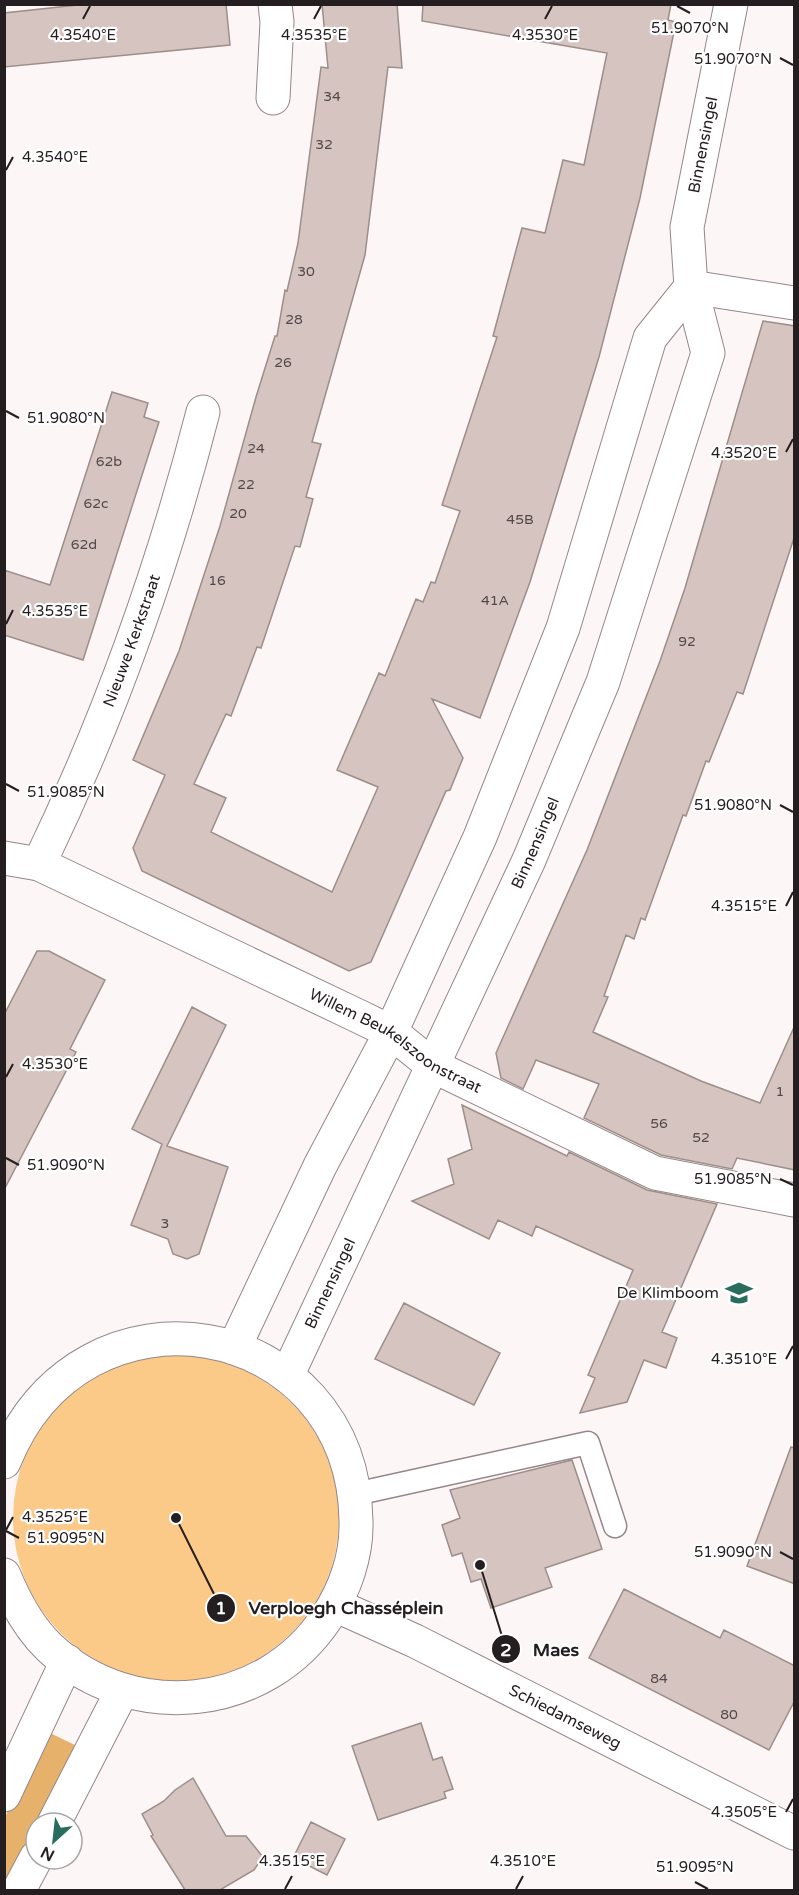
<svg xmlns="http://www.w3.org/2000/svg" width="799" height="1895" font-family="'Varela Round',sans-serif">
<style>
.green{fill:#fbc988}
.forest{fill:#e6b16a}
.building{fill:#d5c4bf;stroke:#9d8e89;stroke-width:1.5}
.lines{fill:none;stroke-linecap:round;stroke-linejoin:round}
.service-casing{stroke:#968689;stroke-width:25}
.minor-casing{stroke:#968689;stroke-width:35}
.tertiary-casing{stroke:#968689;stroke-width:35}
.service{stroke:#fff;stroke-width:22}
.minor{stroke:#fff;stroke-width:33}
.tertiary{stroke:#fff;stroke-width:33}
.ticks{fill:none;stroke:#251e20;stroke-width:2}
.labels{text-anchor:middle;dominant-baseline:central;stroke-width:4.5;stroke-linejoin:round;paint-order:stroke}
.number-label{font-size:14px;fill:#514848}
.street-label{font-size:16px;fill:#251e20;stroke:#fff}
.poi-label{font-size:16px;fill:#251e20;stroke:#fff;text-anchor:end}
.ticks-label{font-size:15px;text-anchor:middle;fill:#251e20;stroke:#fff;stroke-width:4.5;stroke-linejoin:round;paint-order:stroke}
.leader{fill:none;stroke:#251e20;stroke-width:2}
.callout-dot{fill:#251e20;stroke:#fff;stroke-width:2}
.mark-label{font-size:18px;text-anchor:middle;font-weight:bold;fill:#fff}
.callout-label{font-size:18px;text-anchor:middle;font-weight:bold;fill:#251e20;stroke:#fff;stroke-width:4.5;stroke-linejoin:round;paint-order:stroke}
</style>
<rect width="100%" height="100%" fill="#fdf6f7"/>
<path class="green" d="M13 1518a163 163 0 1 1 326 0a163 163 0 1 1-326 0Z"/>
<path class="forest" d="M48,1732L79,1747L42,1823H36V1835L8,1890H5L4,1819Z"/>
<path class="building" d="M87,4H226L230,45L4,67V13Z
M322,4H397L402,68L388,67L365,255L312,442L321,444L306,497L313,499L300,547L295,546L261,648L257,647L231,716L226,714L194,784L226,798L211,832L332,892L378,787L337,770L379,673L385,676L416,599L423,602L431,582L435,583L460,511L442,505L497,337L493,336L522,228L545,233L563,160L584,165L607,53L422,21L423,4H671L668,20L676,22L640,198L599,357L530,582L480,718L432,699L463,758L450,790L446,791L371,962L349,971L142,871L133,848L165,775L133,760L179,651L220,526L256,397L275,336H277L285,290L287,291L298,243L321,67L328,68Z
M763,321L795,326V535L743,694L737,692L709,762L706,761L686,816L683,815L645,920L641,918L634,939L626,935L604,996L608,997L593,1032L701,1081L760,1103L795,1025V1170L737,1158L732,1169L661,1155L584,1118L599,1084L536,1060L523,1089L501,1078L496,1053L587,850L660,661L685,588Z
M112,392L148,403L144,417L159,422L83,660L4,635V570L50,585Z
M37,951H49L105,980L70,1049L76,1052L4,1190V1015Z
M192,1007L226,1025L167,1146L228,1167L199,1254L187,1259L173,1254L168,1239L131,1225L162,1144L132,1129Z
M462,1105L567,1156L569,1152L647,1190L717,1204L662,1332L677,1338L666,1368L644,1360L627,1402L580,1413L595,1378L588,1375L633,1270L536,1226L532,1236L498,1220L489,1239L412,1201L454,1184L448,1159L472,1149Z
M404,1303L500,1353L474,1405L375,1359Z
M791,1447L795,1448V1584L747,1566Z
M572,1460L602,1549L545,1568L552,1587L491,1608L481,1579L471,1582L462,1553L452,1556L442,1525L460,1518L450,1490Z
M624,1589L720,1638L724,1630L795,1666V1700L769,1750L589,1658Z
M421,1723L433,1760L442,1757L453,1789L444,1792L446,1798L378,1820L352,1746Z
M193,1778L226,1836H246L263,1857L254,1870L220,1890H185L151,1836L153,1835L142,1814L164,1801L175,1790Z
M311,1822L345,1839L327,1875L293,1858Z"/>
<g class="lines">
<defs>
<path id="service" d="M355,1494L588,1443L615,1526"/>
<g id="minor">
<path d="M273,98L277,22L275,4"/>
<path d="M691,287L794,303"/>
<path id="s1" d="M4,858L39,864L358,1016L391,1032L433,1066L655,1173L794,1200"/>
<path id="s2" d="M39,864C109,719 163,568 203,412"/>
<path d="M234,1348L320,1166L391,1032L480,837L563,628L650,338L691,287"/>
<path id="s3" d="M287,1376L529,860L603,682L708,353L691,287L687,227L731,4"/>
</g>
<g id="tertiary">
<path d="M4,1462C81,1268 353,1315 356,1521C357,1555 345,1589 327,1617C265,1712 132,1724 50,1648C29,1628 15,1602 4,1575"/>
<path id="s4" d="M335,1605L415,1641L794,1833"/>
<path d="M4,1795L67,1661"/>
<path d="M54,1823L122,1691"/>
<path d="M19,1890L36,1858"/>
</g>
</defs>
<use href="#service" class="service-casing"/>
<use href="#minor" class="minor-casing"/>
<use href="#tertiary" class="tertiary-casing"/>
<use href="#service" class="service"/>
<use href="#minor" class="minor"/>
<use href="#tertiary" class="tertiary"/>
</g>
<path class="ticks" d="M677,6L690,13M83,19L90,6M314,19L321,6M545,19L552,6M780,58L793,65M6,170L13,157M6,411L19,418M786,452L793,439M6,624L13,610M6,784L19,791M780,805L793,812M786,906L793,892M6,1077L13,1064M6,1158L19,1165M780,1179L793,1185M786,1359L793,1346M6,1530L13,1517M6,1531L19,1538M780,1552L793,1559M786,1812L793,1799M695,1882L708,1889M285,1889L292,1876M516,1889L523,1876"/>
<defs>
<symbol id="school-bare" viewBox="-9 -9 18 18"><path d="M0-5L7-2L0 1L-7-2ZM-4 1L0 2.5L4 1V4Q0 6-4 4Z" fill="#2a6d5f" stroke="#fff" stroke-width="2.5" paint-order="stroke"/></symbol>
</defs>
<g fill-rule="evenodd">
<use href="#school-bare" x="720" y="1274" width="38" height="38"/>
</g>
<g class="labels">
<g class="number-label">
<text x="332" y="96">34</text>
<text x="324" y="144">32</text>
<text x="306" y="271">30</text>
<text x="294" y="319">28</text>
<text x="283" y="362">26</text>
<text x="256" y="448">24</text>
<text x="109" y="461">62b</text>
<text x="246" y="484">22</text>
<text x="96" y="503">62c</text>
<text x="238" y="513">20</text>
<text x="520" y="519">45B</text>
<text x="84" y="544">62d</text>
<text x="217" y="580">16</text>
<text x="495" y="600">41A</text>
<text x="687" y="641">92</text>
<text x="780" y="1091">1</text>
<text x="659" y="1123">56</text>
<text x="701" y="1137">52</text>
<text x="165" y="1223">3</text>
<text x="659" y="1678">84</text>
<text x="729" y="1714">80</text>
</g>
<g class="street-label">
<text stroke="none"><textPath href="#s3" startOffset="1320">Binnensingel</textPath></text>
<text stroke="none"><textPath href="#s2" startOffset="242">Nieuwe Kerkstraat</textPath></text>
<text stroke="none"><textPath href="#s3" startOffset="588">Binnensingel</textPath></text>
<text stroke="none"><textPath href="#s1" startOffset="434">Willem Beukelszoonstraat</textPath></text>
<text stroke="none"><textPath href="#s3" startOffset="102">Binnensingel</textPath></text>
<text stroke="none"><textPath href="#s4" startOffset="256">Schiedamseweg</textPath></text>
</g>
<g class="poi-label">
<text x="719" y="1293">De Klimboom</text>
</g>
</g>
<g class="ticks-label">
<text x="690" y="33">51.9070°N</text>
<text x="83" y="40">4.3540°E</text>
<text x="314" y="40">4.3535°E</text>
<text x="545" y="40">4.3530°E</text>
<text x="733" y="64">51.9070°N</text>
<text x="55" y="162">4.3540°E</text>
<text x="66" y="423">51.9080°N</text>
<text x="744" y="458">4.3520°E</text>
<text x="55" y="616">4.3535°E</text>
<text x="66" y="797">51.9085°N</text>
<text x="733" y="810">51.9080°N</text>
<text x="744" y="911">4.3515°E</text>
<text x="55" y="1069">4.3530°E</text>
<text x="66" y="1170">51.9090°N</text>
<text x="733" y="1184">51.9085°N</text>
<text x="744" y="1364">4.3510°E</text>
<text x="55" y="1522">4.3525°E</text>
<text x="66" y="1543">51.9095°N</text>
<text x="733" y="1557">51.9090°N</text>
<text x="744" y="1817">4.3505°E</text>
<text x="292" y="1866">4.3515°E</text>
<text x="523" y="1866">4.3510°E</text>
<text x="695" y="1872">51.9095°N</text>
</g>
<path class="leader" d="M176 1518L221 1608M480 1565L506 1649"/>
<g class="callout-dot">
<circle cx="176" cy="1518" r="6"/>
<circle cx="480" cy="1565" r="6"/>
<circle cx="221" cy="1608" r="15"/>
<circle cx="506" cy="1649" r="15"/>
</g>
<g class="mark-label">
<text x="221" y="1614">1</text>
<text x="506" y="1656">2</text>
</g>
<g class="callout-label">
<text x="346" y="1614">Verploegh Chasséplein</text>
<text x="556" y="1656">Maes</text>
</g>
<rect width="799" height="1895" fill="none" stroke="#251e20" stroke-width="12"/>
<g transform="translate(54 1841) rotate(207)"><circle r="28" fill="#ffffff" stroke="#a8a5a6" stroke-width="1.5"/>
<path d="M0-4.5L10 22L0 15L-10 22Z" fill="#2a6d5f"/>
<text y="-9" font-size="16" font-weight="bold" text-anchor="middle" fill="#251e20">N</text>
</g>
</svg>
